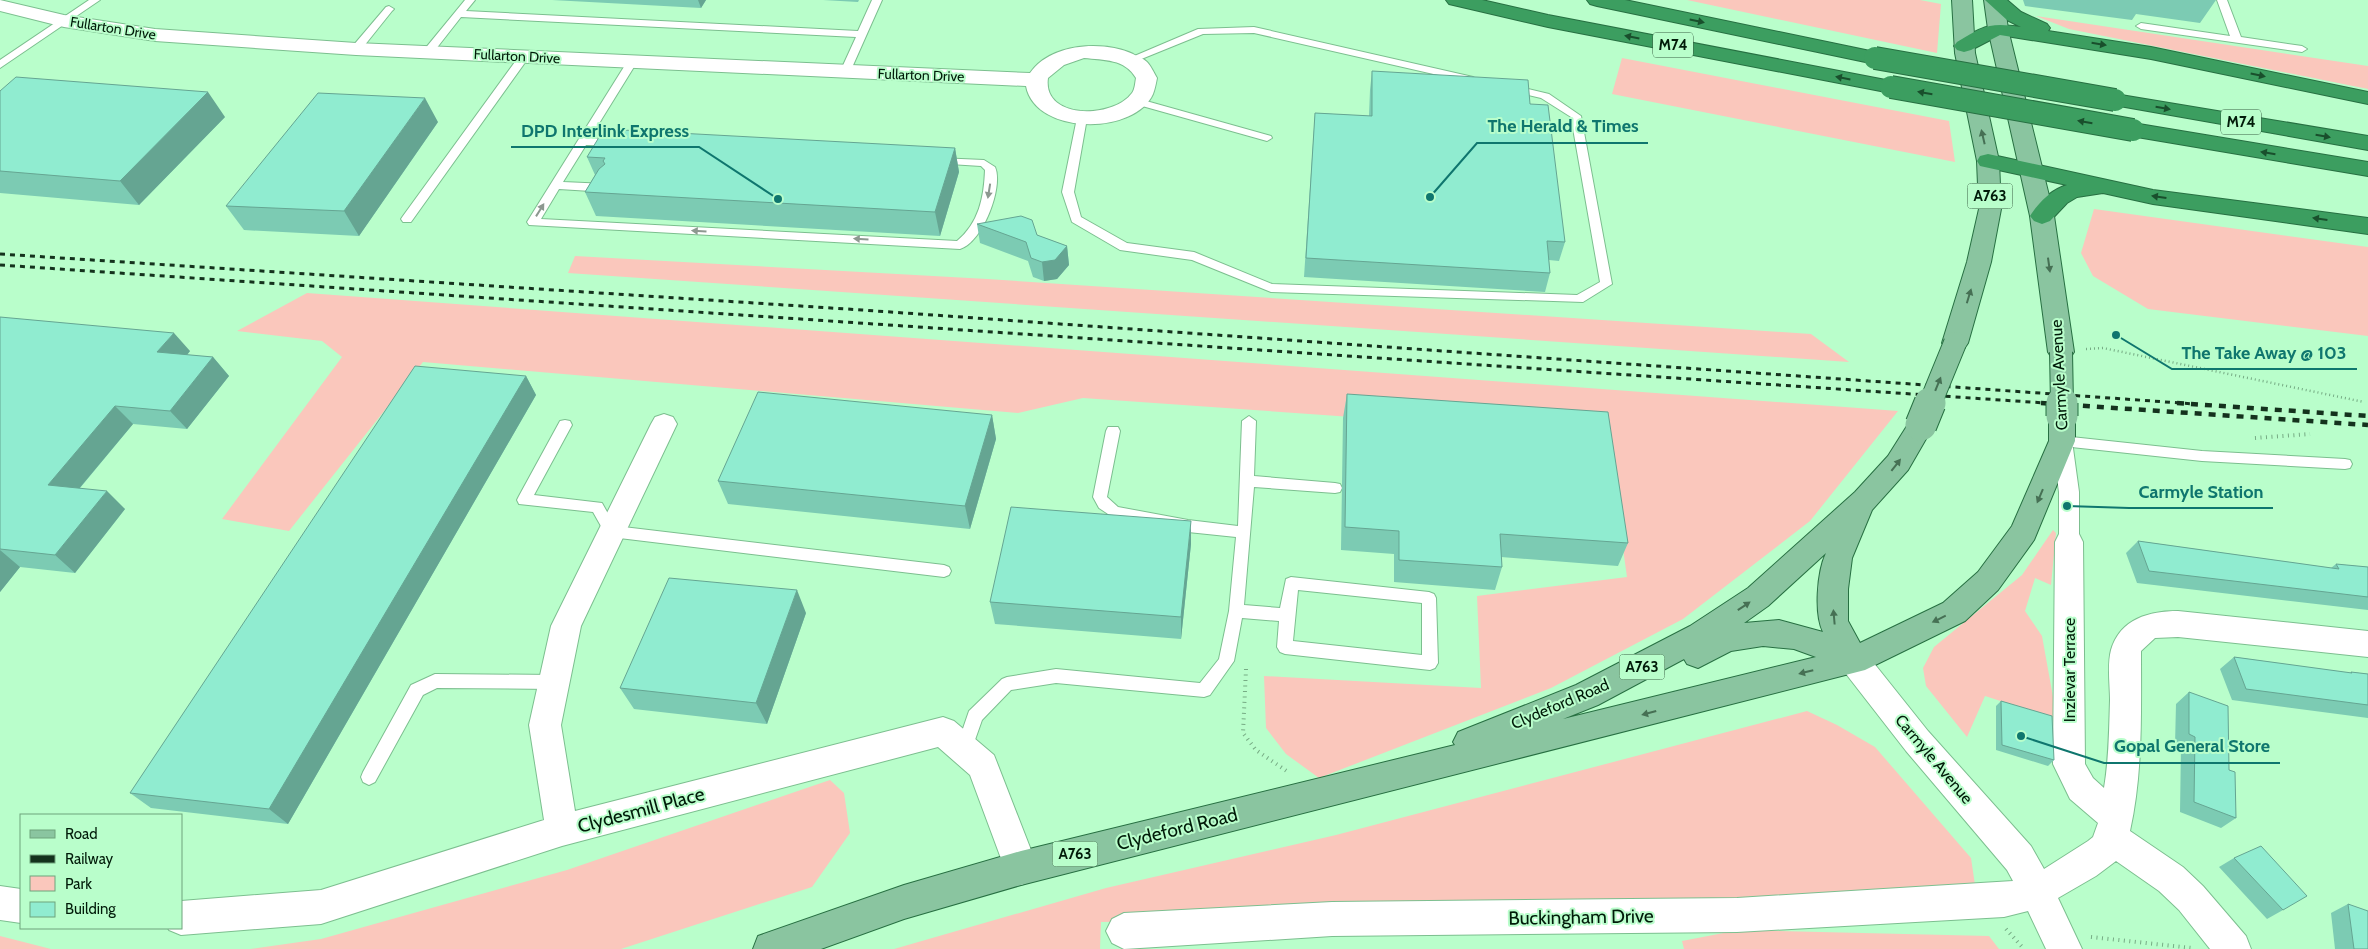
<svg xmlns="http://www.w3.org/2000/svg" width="2368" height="949" font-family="Cabin,sans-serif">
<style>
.green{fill:#fac7bc}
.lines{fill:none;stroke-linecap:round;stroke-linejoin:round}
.service-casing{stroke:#7cbf8f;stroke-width:2}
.pedestrian-casing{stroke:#7cbf8f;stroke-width:2}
.minor-casing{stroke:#7cbf8f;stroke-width:2}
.primary-casing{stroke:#277042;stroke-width:2}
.motorway-casing{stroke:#277042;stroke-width:2}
.path-far1{stroke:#76ab84;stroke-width:2.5;stroke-dasharray:1 3;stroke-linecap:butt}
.path{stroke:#76ab84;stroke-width:4;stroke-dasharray:1 4.5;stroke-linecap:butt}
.service{fill:#fff;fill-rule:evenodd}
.pedestrian{fill:#fff;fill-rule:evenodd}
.minor{fill:#fff;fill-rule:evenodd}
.primary{fill:#8ac5a0;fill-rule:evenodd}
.motorway{fill:#3c9e60;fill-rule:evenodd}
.rail-far1{stroke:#14321d;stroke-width:3;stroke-dasharray:5 5;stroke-linecap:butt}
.rail{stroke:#14321d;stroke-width:4.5;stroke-dasharray:7 7;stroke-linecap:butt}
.primary-bridge-far1-casing{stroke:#277042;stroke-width:24;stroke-linecap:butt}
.primary-bridge-casing{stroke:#277042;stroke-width:33;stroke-linecap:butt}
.motorway-bridge-casing{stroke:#277042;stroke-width:24;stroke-linecap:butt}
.primary-bridge-far1{stroke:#8ac5a0;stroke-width:22}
.primary-bridge{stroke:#8ac5a0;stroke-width:31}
.motorway-bridge{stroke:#3c9e60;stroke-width:22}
.wall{fill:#7ccbb3}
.shaded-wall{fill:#65a592}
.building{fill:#90ecd0;stroke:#65a592}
.oneway{fill:#194f2c}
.oneway2{fill:#467054}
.oneway3{fill:#8d9890}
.labels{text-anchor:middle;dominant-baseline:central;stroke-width:4;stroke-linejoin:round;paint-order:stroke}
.far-street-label{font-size:14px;fill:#011b09;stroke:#b9fecb}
.shield{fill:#b9fecb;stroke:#385f43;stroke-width:1}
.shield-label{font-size:15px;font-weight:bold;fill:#011b09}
.street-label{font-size:16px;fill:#011b09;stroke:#b9fecb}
.near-street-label{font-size:19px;fill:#011b09;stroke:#b9fecb}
.leader{fill:none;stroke:#0f766e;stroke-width:2}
.callout-dot{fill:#0f766e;stroke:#b9fecb;stroke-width:2}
.callout-label{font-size:18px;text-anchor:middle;font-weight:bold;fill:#0f766e;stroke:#b9fecb;stroke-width:4;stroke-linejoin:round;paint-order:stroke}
</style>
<rect width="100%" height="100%" fill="#b9fecb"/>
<path class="green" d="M1687,0H1920L1941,4L1937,53Z
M2036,16L2368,66V89L2069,29Z
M1622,58L1949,121L1955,162L1612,94Z
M2094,209L2368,247V336L2148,309L2093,276L2081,253Z
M575,256L987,279L1811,334L1849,362L568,273Z
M307,293L1898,411L1810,521L1683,619L1551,688L1319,778L1286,754L1266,728L1264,676L1481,688L1477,596L1627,577L1607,435L1083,398L1018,413L423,362L289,531L222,519L342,357L322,341L237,331Z
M2053,530L2056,533L2051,585L2035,578L2025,611L2042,636L2057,719L1985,696L1967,737L1926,686L1923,668L1934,647L2022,575Z
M1807,711L1837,725L1875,747L1971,858L1976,892L1332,919L1101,922L1100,949H894L1106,888L1336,835Z
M830,780L844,793L850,833L812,887L621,949H250L321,939L567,870Z
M1739,930L1989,936L1999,949H1684L1682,941Z
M0,936L51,949H0Z"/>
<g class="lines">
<defs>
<path id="service" d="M89,0H100L0,68V60Z
M465,0H475L466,11L858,31L872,0H882L850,72L845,75L840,72L856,37L461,17L432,54H424V50Z
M2217,0H2227L2241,37L2302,46L2307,49L2302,52L2141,29L2136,26L2141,23L2230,36Z
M389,6L394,9L392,11L360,51H352V47L386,7Z
M1254,27L1473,77L1478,80L1473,83L1254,33L1203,34L1134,62L1130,63L1125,60L1198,29Z
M524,54L529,57L411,222H403L401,219L403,216L520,55Z
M632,59L637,62L590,138L615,140L620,143L615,146L586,145L563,182L607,184L613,188L607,192L559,189L541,219L957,241C979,223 984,197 985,170L981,166L934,163L932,161L938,158L984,160L995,167C1004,187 982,243 960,249L529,225L527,222L627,62Z
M1511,85L1549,94L1581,116L1612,284L1583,302L1271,292L1192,260L1120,250L1072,222L1062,192L1077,118L1082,115L1087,118L1074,192L1081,217L1127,243L1194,252L1272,284L1577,295L1600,282L1571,117L1541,98L1507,90V86Z
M1139,99L1271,136L1272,138L1267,141L1135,104L1134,102Z
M1249,416L1256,421L1254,476L1335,483L1340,484L1342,488L1340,492L1335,493L1254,487L1244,605L1280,608L1286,579L1291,577L1429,592L1434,594L1436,598L1438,663L1435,668L1430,670L1285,654L1280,652L1277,647L1279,621L1242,618L1234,661L1210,695L1204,697L1056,683L1011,690L982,720L970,754L964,756L958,754L956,749L969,711L1002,679L1007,677L1056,669L1200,683L1219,659L1229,611L1236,537L1188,532L1114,518L1099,508L1093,497L1106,431L1108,427H1118L1120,431L1107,497L1118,507L1188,520L1238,526L1242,421ZM1298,590L1422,603V655L1293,641Z
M565,420L570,421L572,425L534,495L602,503L615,526L944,565L949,567L951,571L949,575L944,577L611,537L606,535L593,512L519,504L517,500L519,496L560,421Z
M2062,436L2202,451L2345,459L2350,460L2352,464L2350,468L2345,469L2202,461L2062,446L2057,445L2055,441L2057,437Z
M435,674L554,675L559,677L562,682L559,687L554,689L437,688L423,695L375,782L369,785L363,782L361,777L363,772L411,685Z"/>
<path id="pedestrian" d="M2062,434L2069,436L2072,441L2079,492V542L2076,548L2069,550L2062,548L2059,542V492L2052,441L2055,436Z"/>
<path id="minor" d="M0,0L64,15L155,29L356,43L1030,73C1051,43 1103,40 1133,54C1138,57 1143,58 1147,62C1151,66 1154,73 1157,78C1156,83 1155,89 1153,94C1134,136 1035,135 1026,86L356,55L155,41L64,27L0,11ZM1084,58C1104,60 1125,59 1136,78C1135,83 1135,89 1132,93C1113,119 1042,120 1048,78L1064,65Z
M664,414L673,417L677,424L581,626L561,725L575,811L943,717L954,721L994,755L1038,868L1033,880L1021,885L1009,880L970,775L938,747L562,846L321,924L181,935L169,930L168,928H181V901L321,890L544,820L529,725L551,626L651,424L655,417Z
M2069,530L2079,534L2083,542L2085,764L2093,778L2104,788C2109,759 2109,730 2110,700C2110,685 2107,665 2111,650C2120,619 2149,611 2178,611L2368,631V657L2178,637L2155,638L2141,651C2141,711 2143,773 2130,831L2183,867L2203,886L2246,936L2251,949H2210L2179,910L2159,891L2116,861L2096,876L2058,898L2082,949H2046L2028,911L2004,917L1737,932L1332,936L1124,949L1112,943L1106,931L1112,919L1124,913L1332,902L1737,898L2013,881L2007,870L1906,751L1843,670L1839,661L1843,652L1854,648L1865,652L1928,731L2031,846L2044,869L2088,841L2093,837L2098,823L2070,799L2053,764L2055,542L2059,534Z
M0,886L21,889V923L0,920Z"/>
<path id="primary" d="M1952,0H1972L1975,53L1999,161L2001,209L1991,262L1968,343L1964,349L1955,352L1946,349L1942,343L1967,262L1979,209L1977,161L1955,53Z
M1984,0H2004L2008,29L2054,216L2074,352L2070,358L2061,361L2052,358L2048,352L2030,216L1988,29Z
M2062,406L2071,409L2075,416V441L2034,540L1998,590L1965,621L1865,670L1021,885L904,919L821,949H753L758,936L904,885L1021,851L1455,745L1453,742L1458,732L1576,685L1690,626L1748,588L1855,492L1888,456L1912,418L1921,415L1930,418L1934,425L1908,470L1872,510L1852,558L1848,589V621L1860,643L1943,603L1978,572L2012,526L2049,441V416L2053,409ZM1826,553C1817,572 1814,614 1823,632L1779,620L1744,623L1768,606ZM1763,646L1794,649L1816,657L1563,719L1598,705L1684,659L1687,664L1698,668L1731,651Z"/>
<path id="motorway" d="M1446,0H1482L1548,15L1891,81L1898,83L1901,87L1898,91L1891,93L1548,27L1449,4Z
M1587,0H1625L1875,52L1882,54L1885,58L1882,62L1875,64L1597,6L1590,4Z
M1985,0H2007L2021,12L2047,24L2050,28L2048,31L2151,47L2368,92V104L2151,59L2000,35L1971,50L1964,52L1957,50L1954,46L1957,42C1983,26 1990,22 2021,27L2007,20Z
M2115,94L2368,136V150L2108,104L2104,100L2108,96Z
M2133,123L2368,162V176L2125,135L2122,130L2125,125Z
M1988,154L2153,190L2368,218V234L2153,204L2103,193L2077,197L2067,203L2050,221L2042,224L2034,221L2030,216C2039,202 2051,190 2067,185L1980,166L1977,161L1980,156Z"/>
</defs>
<use href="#service" class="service-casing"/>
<use href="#pedestrian" class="pedestrian-casing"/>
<use href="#minor" class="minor-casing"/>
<use href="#primary" class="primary-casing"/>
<use href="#motorway" class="motorway-casing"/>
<path class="path-far1" d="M2086,349L2103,348L2364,402"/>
<path class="path" d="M2255,438L2310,434
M1246,669L1243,733L1256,750L1288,772
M2006,929L2024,949
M2091,937L2192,948"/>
<use href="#service" class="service"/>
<use href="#pedestrian" class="pedestrian"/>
<use href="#minor" class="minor"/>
<use href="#primary" class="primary"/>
<use href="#motorway" class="motorway"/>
<path class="rail-far1" d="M0,254L862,310L2195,404
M0,265L2060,404"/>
<path class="rail" d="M2041,403L2368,425
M2177,403L2368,416"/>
<defs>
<path id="primary-bridge-far1" d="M2061,352L2062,404
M1930,404L1955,343"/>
<path id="primary-bridge" d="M2062,403V416
M1921,425L1930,403"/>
<path id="motorway-bridge" d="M1875,58L2115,100
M1891,87L2133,130"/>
</defs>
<use href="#primary-bridge-far1" class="primary-bridge-far1-casing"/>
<use href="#primary-bridge" class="primary-bridge-casing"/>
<use href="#motorway-bridge" class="motorway-bridge-casing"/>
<use href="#primary-bridge-far1" class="primary-bridge-far1"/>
<use href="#primary-bridge" class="primary-bridge"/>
<use href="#motorway-bridge" class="motorway-bridge"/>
</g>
<path class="wall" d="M552,0H706L701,8Z
M823,0H859L858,2Z
M2023,0H2216L2200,23L2136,14L2132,20L2025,6Z
M1372,71L1530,104L1565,242L1559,261L1549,260L1550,273L1545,292L1304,277L1315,113L1369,116L1370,90Z
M0,91L225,117L139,205L0,193Z
M438,122L359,236L244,230L226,206Z
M955,148L959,172L940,236L596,216L585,192L595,175L587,157Z
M977,224L1037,235L1067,246L1069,265L1057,279L1044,281L1033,277L1028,261L980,243Z
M0,317L190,351L187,355L213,357L229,376L187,429L133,424L80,488L125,509L75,573L20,567L0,592Z
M526,376L536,395L288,824L151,808L130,793Z
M1347,394L1628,543L1618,566L1501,557L1502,567L1495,590L1394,582V554L1341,550L1343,418Z
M992,415L996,439L970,529L728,504L718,481Z
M2138,541L2331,568L2336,564L2368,567V610L2137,583L2126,553Z
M1191,544L1181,639L995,624L990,602Z
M806,613L767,724L634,709L620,688Z
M2234,657L2350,673L2351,672L2368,674V718L2232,700L2220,669Z
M2189,692L2229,770L2236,818L2221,828L2180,812L2181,747L2175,745L2176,704Z
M2001,701L2054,760L2048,766L1996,750V706Z
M2234,858L2283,910L2267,919L2219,867Z
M2348,904L2368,949H2335L2331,913Z"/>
<path class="shaded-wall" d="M698,0H706L701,8Z
M208,92L225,117L139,205L120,181Z
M425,98L438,122L359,236L344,211Z
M955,148L959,172L940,236L935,212Z
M1067,246L1069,265L1057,279L1044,281L1042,262Z
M174,333L190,351L174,371L157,352Z
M213,357L229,376L187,429L170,411Z
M526,376L536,395L288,824L269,809Z
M115,406L133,424L67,503L48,485Z
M992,415L996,439L970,529L965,506Z
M107,491L125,509L75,573L55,555Z
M1191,521V544L1181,639V617Z
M0,550L20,567L0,592Z
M797,590L806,613L767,724L756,703Z"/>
<path class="building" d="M1372,71L1528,80L1530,104L1548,105L1565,242L1547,241L1550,273L1306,258L1315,113L1372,116Z
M16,77L208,92L120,181L0,171V91Z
M318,93L425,98L344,211L226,206Z
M604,129L955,148L935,212L585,192L599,169L605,164L603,161L605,158L587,157Z
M1021,216L1032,220L1037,235L1067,246L1055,260L1042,262L1031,258L1026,242L977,224Z
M0,317L174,333L157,352L213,357L170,411L115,406L48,485L107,491L55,555L0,549Z
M415,366L526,376L269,809L130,793Z
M758,392L992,415L965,506L718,481Z
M1347,394L1608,412L1628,543L1500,534L1502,567L1399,560V531L1345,527Z
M1011,507L1191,521L1181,617L990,602Z
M2138,541L2339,569L2336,564L2368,567V597L2149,571Z
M669,578L797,590L756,703L620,688Z
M2234,657L2352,673L2351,672L2368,674V705L2246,689Z
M2189,692L2228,706L2229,770L2235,772L2236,818L2194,802L2195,737L2189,734Z
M2001,701L2052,716L2054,760L2002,745Z
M2261,846L2307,896L2283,910L2234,858Z
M2348,904L2368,911V949H2354Z"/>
<defs><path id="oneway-solid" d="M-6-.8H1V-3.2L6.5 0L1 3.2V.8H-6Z" transform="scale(1.25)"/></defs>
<g class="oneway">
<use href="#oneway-solid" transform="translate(1697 21) rotate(12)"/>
<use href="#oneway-solid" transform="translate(1632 37) rotate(-169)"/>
<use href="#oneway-solid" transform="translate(2099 44) rotate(9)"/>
<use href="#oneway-solid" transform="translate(2258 75) rotate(12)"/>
<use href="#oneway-solid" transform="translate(1843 78) rotate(-169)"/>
<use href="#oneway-solid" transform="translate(1925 93) rotate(-170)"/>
<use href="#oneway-solid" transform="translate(2163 108) rotate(10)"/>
<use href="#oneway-solid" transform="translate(2085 122) rotate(-170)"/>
<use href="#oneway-solid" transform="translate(2323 136) rotate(10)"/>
<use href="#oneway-solid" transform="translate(2268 153) rotate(-171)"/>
<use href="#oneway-solid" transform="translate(2159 197) rotate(-172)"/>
<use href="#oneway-solid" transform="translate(2320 219) rotate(-172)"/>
</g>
<g class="oneway2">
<use href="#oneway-solid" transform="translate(1983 137) rotate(-103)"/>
<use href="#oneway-solid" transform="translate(2049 265) rotate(82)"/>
<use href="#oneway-solid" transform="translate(1969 296) rotate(-73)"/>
<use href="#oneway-solid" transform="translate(1938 384) rotate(-68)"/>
<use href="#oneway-solid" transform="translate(1896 465) rotate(-52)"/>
<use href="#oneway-solid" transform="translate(2040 496) rotate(113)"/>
<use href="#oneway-solid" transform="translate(1744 606) rotate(-34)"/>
<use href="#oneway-solid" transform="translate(1834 617) rotate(-95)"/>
<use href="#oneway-solid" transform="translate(1939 619) rotate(154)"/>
<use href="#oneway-solid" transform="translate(1806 672) rotate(166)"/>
<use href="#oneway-solid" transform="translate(1649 713) rotate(165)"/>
</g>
<g class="oneway3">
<use href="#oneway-solid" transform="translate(989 191) rotate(99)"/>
<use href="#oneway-solid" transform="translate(540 210) rotate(-58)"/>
<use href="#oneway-solid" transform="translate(699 231) rotate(-177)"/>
<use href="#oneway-solid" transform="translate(861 239) rotate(-177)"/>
</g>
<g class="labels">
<g class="far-street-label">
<text transform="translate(113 28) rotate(9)">Fullarton Drive</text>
<text transform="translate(517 56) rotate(3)">Fullarton Drive</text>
<text transform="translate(921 75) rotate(2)">Fullarton Drive</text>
</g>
<g class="shield">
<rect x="1653" y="32.5" width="40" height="25" rx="4"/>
<rect x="2221" y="109.5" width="40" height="25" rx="4"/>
<rect x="1967.5" y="183.5" width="45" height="25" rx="4"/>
<rect x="1619.5" y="654.5" width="45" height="25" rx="4"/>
<rect x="1052.5" y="841.5" width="45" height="25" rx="4"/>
</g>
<g class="shield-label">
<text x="1673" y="45">M74</text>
<text x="2241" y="122">M74</text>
<text x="1990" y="196">A763</text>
<text x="1642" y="667">A763</text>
<text x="1075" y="854">A763</text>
</g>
<g class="street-label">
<text transform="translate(2059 375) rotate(-93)">Carmyle Avenue</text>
<text transform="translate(2069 670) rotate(-90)">Inzievar Terrace</text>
<text transform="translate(1560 704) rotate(-23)">Clydeford Road</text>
<text transform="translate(1934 759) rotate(50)">Carmyle Avenue</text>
</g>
<g class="near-street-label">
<text transform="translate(641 810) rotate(-15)">Clydesmill Place</text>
<text transform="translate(1177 829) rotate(-14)">Clydeford Road</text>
<text transform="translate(1581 917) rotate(-1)">Buckingham Drive</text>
</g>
</g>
<path class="leader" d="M1430 197L1477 143H1648M778 199L699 147H511M2116 335L2172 369H2357M2067 506L2129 508H2273M2021 736L2104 763H2280"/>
<g class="callout-dot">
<circle cx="1430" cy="197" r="5"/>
<circle cx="778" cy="199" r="5"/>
<circle cx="2116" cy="335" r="5"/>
<circle cx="2067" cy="506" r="5"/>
<circle cx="2021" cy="736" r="5"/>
</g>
<g class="callout-label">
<text x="1563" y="132">The Herald &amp; Times</text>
<text x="605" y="137">DPD Interlink Express</text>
<text x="2264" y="359">The Take Away @ 103</text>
<text x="2201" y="498">Carmyle Station</text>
<text x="2192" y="752">Gopal General Store</text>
</g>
<rect x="20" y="814" width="162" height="115" fill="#b9fecb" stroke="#6fa37d"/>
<rect x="30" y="830" width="25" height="8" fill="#8ac5a0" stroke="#6fa37d"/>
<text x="65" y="839" font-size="15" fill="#011b09">Road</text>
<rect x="30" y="855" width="25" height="8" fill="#14321d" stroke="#6fa37d"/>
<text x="65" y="864" font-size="15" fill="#011b09">Railway</text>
<rect x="30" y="876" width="25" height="15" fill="#fac7bc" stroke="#6fa37d"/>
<text x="65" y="889" font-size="15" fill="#011b09">Park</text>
<rect x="30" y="902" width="25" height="15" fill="#90ecd0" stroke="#6fa37d"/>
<text x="65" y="914" font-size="15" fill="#011b09">Building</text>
</svg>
